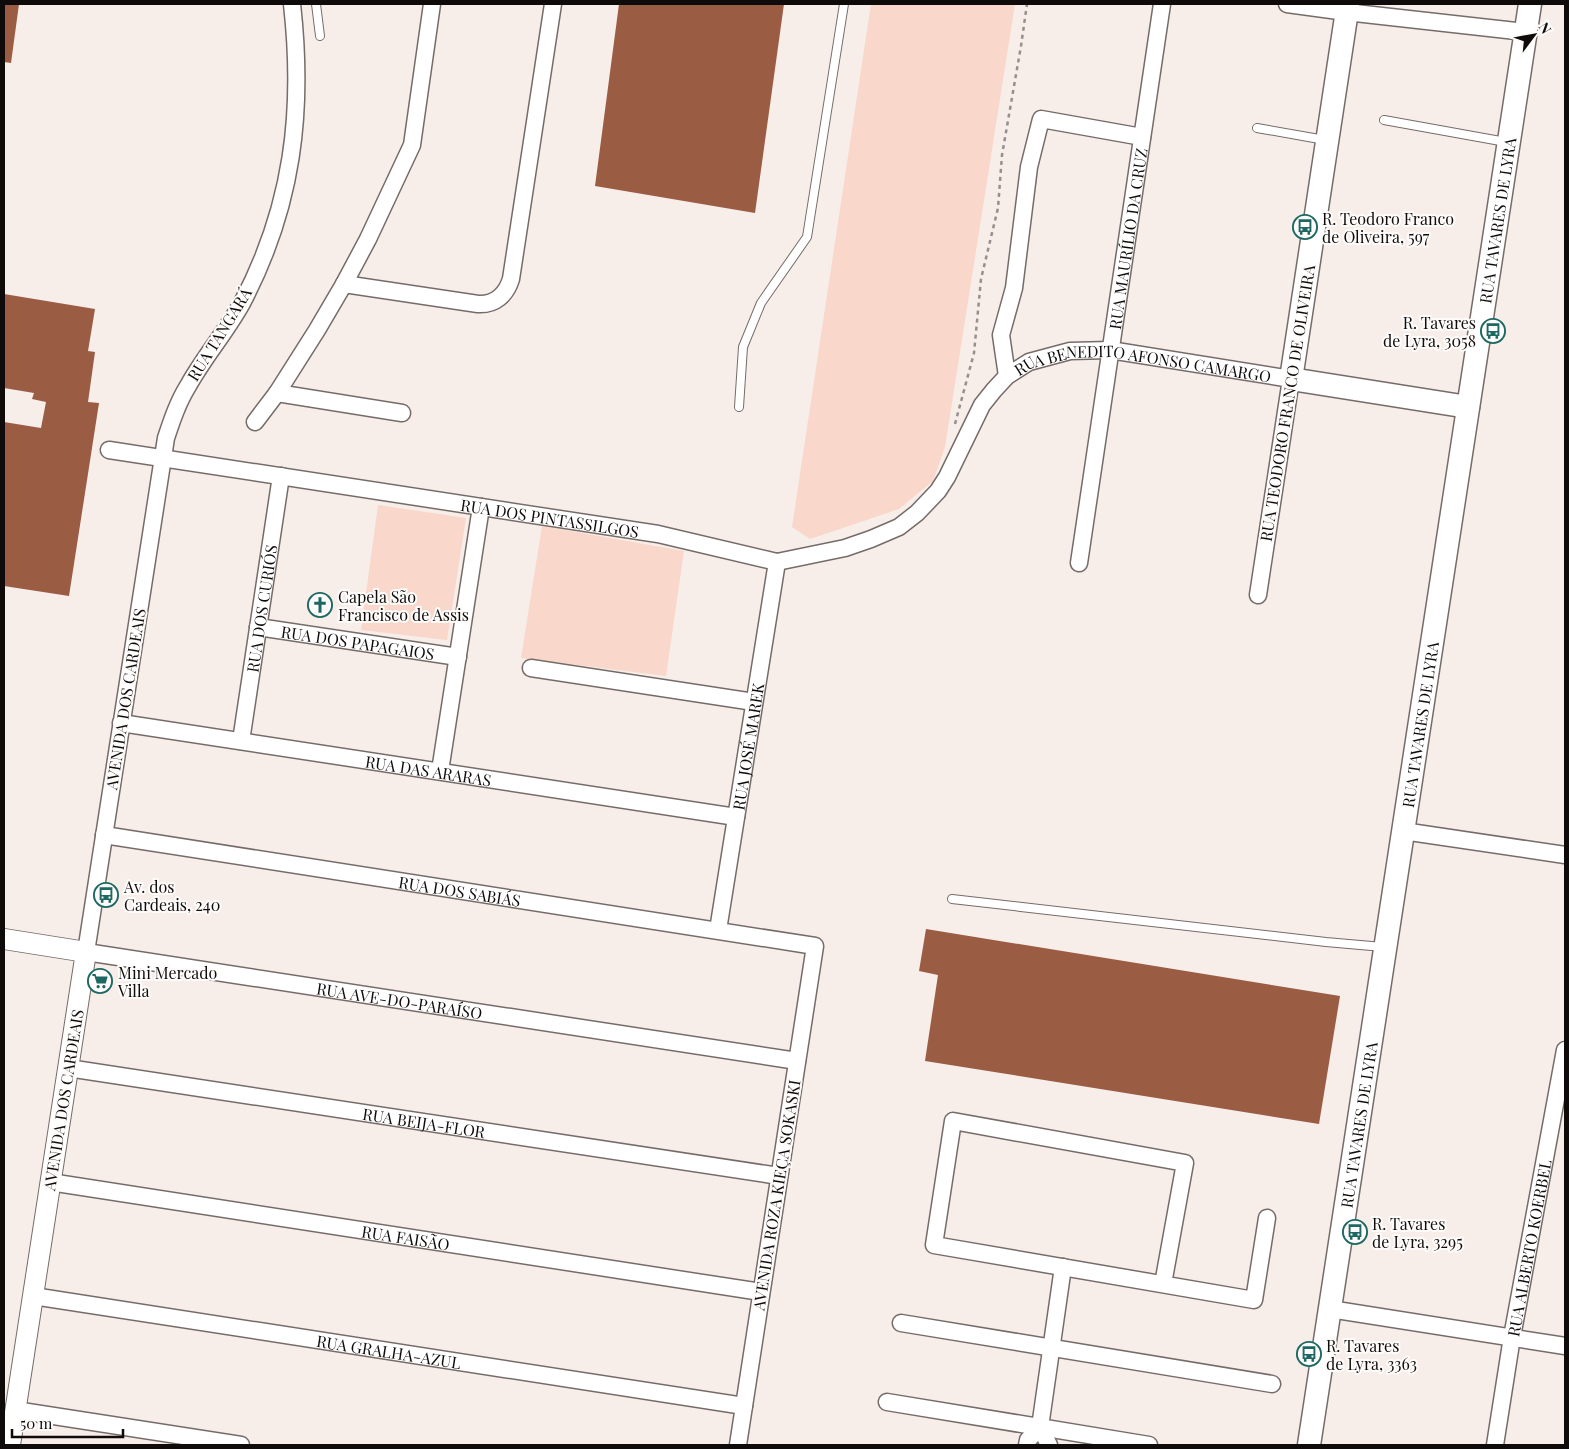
<svg xmlns="http://www.w3.org/2000/svg" width="1569" height="1449" font-family="'Playfair Display',serif">
<style>
.green{fill:#f9d7ca}
.building{fill:#9b5c44}
.lines{fill:none;stroke-linecap:round;stroke-linejoin:round}
.service-casing{stroke:#756c69;stroke-width:10}
.minor-casing{stroke:#756c69;stroke-width:19}
.tertiary-casing{stroke:#756c69;stroke-width:22}
.secondary-casing{stroke:#756c69;stroke-width:25}
.path{stroke:#968f8d;stroke-width:2.5;stroke-dasharray:4 4;stroke-linecap:butt}
.service{stroke:#fff;stroke-width:8}
.minor{stroke:#fff;stroke-width:16}
.tertiary{stroke:#fff;stroke-width:20}
.secondary{stroke:#fff;stroke-width:22}
.labels{text-anchor:middle;dominant-baseline:central;stroke-width:4;stroke-linejoin:round;paint-order:stroke}
.poi-label{font-size:16px;fill:#0e0b0a;stroke:#fefcfb;text-anchor:start}
.street-label{font-size:16px;fill:#0e0b0a;stroke:#fefcfb}
</style>
<rect width="100%" height="100%" fill="#f7ede9"/>
<path class="green" d="M871,4H1015L945,447L933,481L899,509L810,539L792,527Z
M378,505L466,518L447,640L361,630Z
M542,526L684,551L666,676L521,658Z"/>
<path class="building" d="M4,4H19L11,63L4,62Z
M619,4H784L755,213L595,186Z
M4,294L95,309L88,351L95,352L88,402L99,403L69,596L4,586V422L41,428L46,402L32,399L34,393L4,388Z
M926,929L1340,996L1319,1124L925,1061L938,975L919,971Z"/>
<g class="lines">
<defs>
<path id="service" d="M316,4L320,36
M1384,120L1506,142
M1257,128L1325,140
M739,407L743,347L761,303L807,237L844,4
M952,899L1326,942L1383,947"/>
<g id="minor">
<path id="s1" d="M292,4C304,111 293,206 242,303C226,332 204,357 188,386C178,402 172,420 166,438L86,952L797,1061"/>
<path d="M1287,4L1346,12L1525,32"/>
<path d="M344,284L478,304C495,305 506,295 511,279L553,4"/>
<path d="M1007,376L1001,335L1014,288L1029,167L1041,119L1142,137"/>
<path d="M277,393L402,413"/>
<path d="M255,422L277,393L317,330L344,284L368,239L412,145L432,4"/>
<path id="s2" d="M109,450L658,534L777,562L845,548L871,539L899,527L917,513L938,491L947,477L982,405L994,390L1007,376L1029,362L1070,351L1110,350L1291,379L1258,595"/>
<path id="s3" d="M1079,563L1162,4"/>
<path id="s4" d="M258,627L458,657"/>
<path d="M531,668L754,702"/>
<path id="s5" d="M121,723L736,817"/>
<path id="s6" d="M241,741L281,476"/>
<path d="M440,771L481,507"/>
<path d="M1403,831L1565,855"/>
<path id="s7" d="M104,835L815,946L738,1445"/>
<path id="s8" d="M718,930L777,562"/>
<path id="s9" d="M68,1068L779,1176"/>
<path id="s10" d="M50,1182L761,1292"/>
<path d="M1163,1284L1185,1163L953,1121L934,1245L1254,1300L1267,1218"/>
<path id="s11" d="M33,1296L744,1406"/>
<path d="M1330,1309L1565,1346"/>
<path d="M901,1323L1272,1384"/>
<path d="M887,1402L1149,1445"/>
<path d="M15,1410L241,1445"/>
<path d="M1040,1427L1049,1445"/>
<path d="M1027,1445L1028,1440L1040,1427L1063,1267"/>
<path id="s12" d="M1495,1445L1512,1337L1565,1050"/>
</g>
<path id="tertiary" d="M4,939L86,952L10,1445"/>
<g id="secondary">
<path d="M1348,4L1291,379L1468,407"/>
<path id="s13" d="M1309,1445L1530,4"/>
</g>
</defs>
<use href="#service" class="service-casing"/>
<use href="#minor" class="minor-casing"/>
<use href="#tertiary" class="tertiary-casing"/>
<use href="#secondary" class="secondary-casing"/>
<path class="path" d="M955,424L974,353L981,279L998,208L1002,155L1021,46L1027,4"/>
<use href="#service" class="service"/>
<use href="#minor" class="minor"/>
<use href="#tertiary" class="tertiary"/>
<use href="#secondary" class="secondary"/>
</g>
<defs>
<symbol id="bus-ring" viewBox="-11 -11 22 22"><circle r="9.5" fill="#fefcfb" stroke="#1d6862" stroke-width="1.5"/><path d="M-5-6H5V4H4V6H2V4H-2V6H-4V4H-5ZM-3.5-4V0h7V-4ZM-3.5 1.2v1.5H-2V1.2ZM2 1.2v1.5H3.5V1.2Z" fill="#1d6862"/></symbol>
<symbol id="church-ring" viewBox="-11 -11 22 22"><circle r="9.5" fill="#fefcfb" stroke="#1d6862" stroke-width="1.5"/><path d="M-1.2-6h2.4v3.5h3.3v2.4h-3.3V6h-2.4V-.1h-3.3v-2.4h3.3Z" fill="#1d6862"/></symbol>
<symbol id="supermarket-ring" viewBox="-11 -11 22 22"><circle r="9.5" fill="#fefcfb" stroke="#1d6862" stroke-width="1.5"/><path d="M-6-5.5h2.5l.6 2H6L4.5 2H-2.5L-4.4-4H-6ZM-1.5 3.2a1.3 1.3 0 1 0 .1 0ZM3 3.2a1.3 1.3 0 1 0 .1 0Z" fill="#1d6862"/></symbol>
</defs>
<g fill-rule="evenodd">
<use href="#bus-ring" x="1291" y="213" width="28" height="28"/>
<use href="#bus-ring" x="1479" y="317" width="28" height="28"/>
<use href="#church-ring" x="306" y="591" width="28" height="28"/>
<use href="#bus-ring" x="92" y="881" width="28" height="28"/>
<use href="#supermarket-ring" x="86" y="967" width="28" height="28"/>
<use href="#bus-ring" x="1341" y="1218" width="28" height="28"/>
<use href="#bus-ring" x="1295" y="1340" width="28" height="28"/>
</g>
<g class="labels">
<g class="poi-label">
<text x="1322" y="218">R. Teodoro Franco<tspan x="1322" dy="18">de Oliveira, 597</tspan></text>
<text x="1476" y="322" text-anchor="end">R. Tavares<tspan x="1476" dy="18">de Lyra, 3058</tspan></text>
<text x="338" y="596">Capela São<tspan x="338" dy="18">Francisco de Assis</tspan></text>
<text x="124" y="886">Av. dos<tspan x="124" dy="18">Cardeais, 240</tspan></text>
<text x="118" y="972">Mini Mercado<tspan x="118" dy="18">Villa</tspan></text>
<text x="1372" y="1223">R. Tavares<tspan x="1372" dy="18">de Lyra, 3295</tspan></text>
<text x="1326" y="1345">R. Tavares<tspan x="1326" dy="18">de Lyra, 3363</tspan></text>
</g>
<g class="street-label">
<text stroke="none"><textPath href="#s13" startOffset="1239">RUA TAVARES DE LYRA</textPath></text>
<text stroke="none"><textPath href="#s3" startOffset="328">RUA MAURÍLIO DA CRUZ</textPath></text>
<text transform="translate(219 334) rotate(-58)">RUA TANGARÁ</text>
<text stroke="none"><textPath href="#s2" startOffset="1134">RUA BENEDITO AFONSO CAMARGO</textPath></text>
<text transform="translate(1287 403) rotate(-81)">RUA TEODORO FRANCO DE OLIVEIRA</text>
<text stroke="none"><textPath href="#s2" startOffset="446">RUA DOS PINTASSILGOS</textPath></text>
<text stroke="none"><textPath href="#s6" startOffset="134">RUA DOS CURIÓS</textPath></text>
<text stroke="none"><textPath href="#s4" startOffset="101">RUA DOS PAPAGAIOS</textPath></text>
<text transform="translate(125 699) rotate(-81)">AVENIDA DOS CARDEAIS</text>
<text stroke="none"><textPath href="#s13" startOffset="729">RUA TAVARES DE LYRA</textPath></text>
<text stroke="none"><textPath href="#s8" startOffset="186">RUA JOSÉ MAREK</textPath></text>
<text stroke="none"><textPath href="#s5" startOffset="311">RUA DAS ARARAS</textPath></text>
<text stroke="none"><textPath href="#s7" startOffset="360">RUA DOS SABIÁS</textPath></text>
<text stroke="none"><textPath href="#s1" startOffset="1301">RUA AVE-DO-PARAÍSO</textPath></text>
<text transform="translate(63 1100) rotate(-81)">AVENIDA DOS CARDEAIS</text>
<text stroke="none"><textPath href="#s9" startOffset="360">RUA BEIJA-FLOR</textPath></text>
<text stroke="none"><textPath href="#s13" startOffset="324">RUA TAVARES DE LYRA</textPath></text>
<text transform="translate(776 1195) rotate(-81)">AVENIDA ROZA KIEÇA SOKASKI</text>
<text stroke="none"><textPath href="#s10" startOffset="360">RUA FAISÃO</textPath></text>
<text stroke="none"><textPath href="#s12" startOffset="200">RUA ALBERTO KOERBEL</textPath></text>
<text stroke="none"><textPath href="#s11" startOffset="360">RUA GRALHA-AZUL</textPath></text>
</g>
</g>
<rect width="1569" height="1449" fill="none" stroke="#0e0b0a" stroke-width="10"/>
<g transform="translate(1534 35) rotate(58)" stroke="#fefcfb" stroke-width="4" paint-order="stroke">
<path d="M0-4L9 19L0 12L-9 19Z" fill="#0e0b0a"/>
<text y="-8" font-size="14" font-weight="bold" text-anchor="middle" fill="#0e0b0a">N</text>
</g>
<path d="M12 1429v8h111v-8" fill="none" stroke="#0e0b0a" stroke-width="2.5"/>
<text x="20" y="1429" font-size="15" fill="#0e0b0a" stroke="#fefcfb" stroke-width="4" paint-order="stroke">50 m</text>
</svg>
